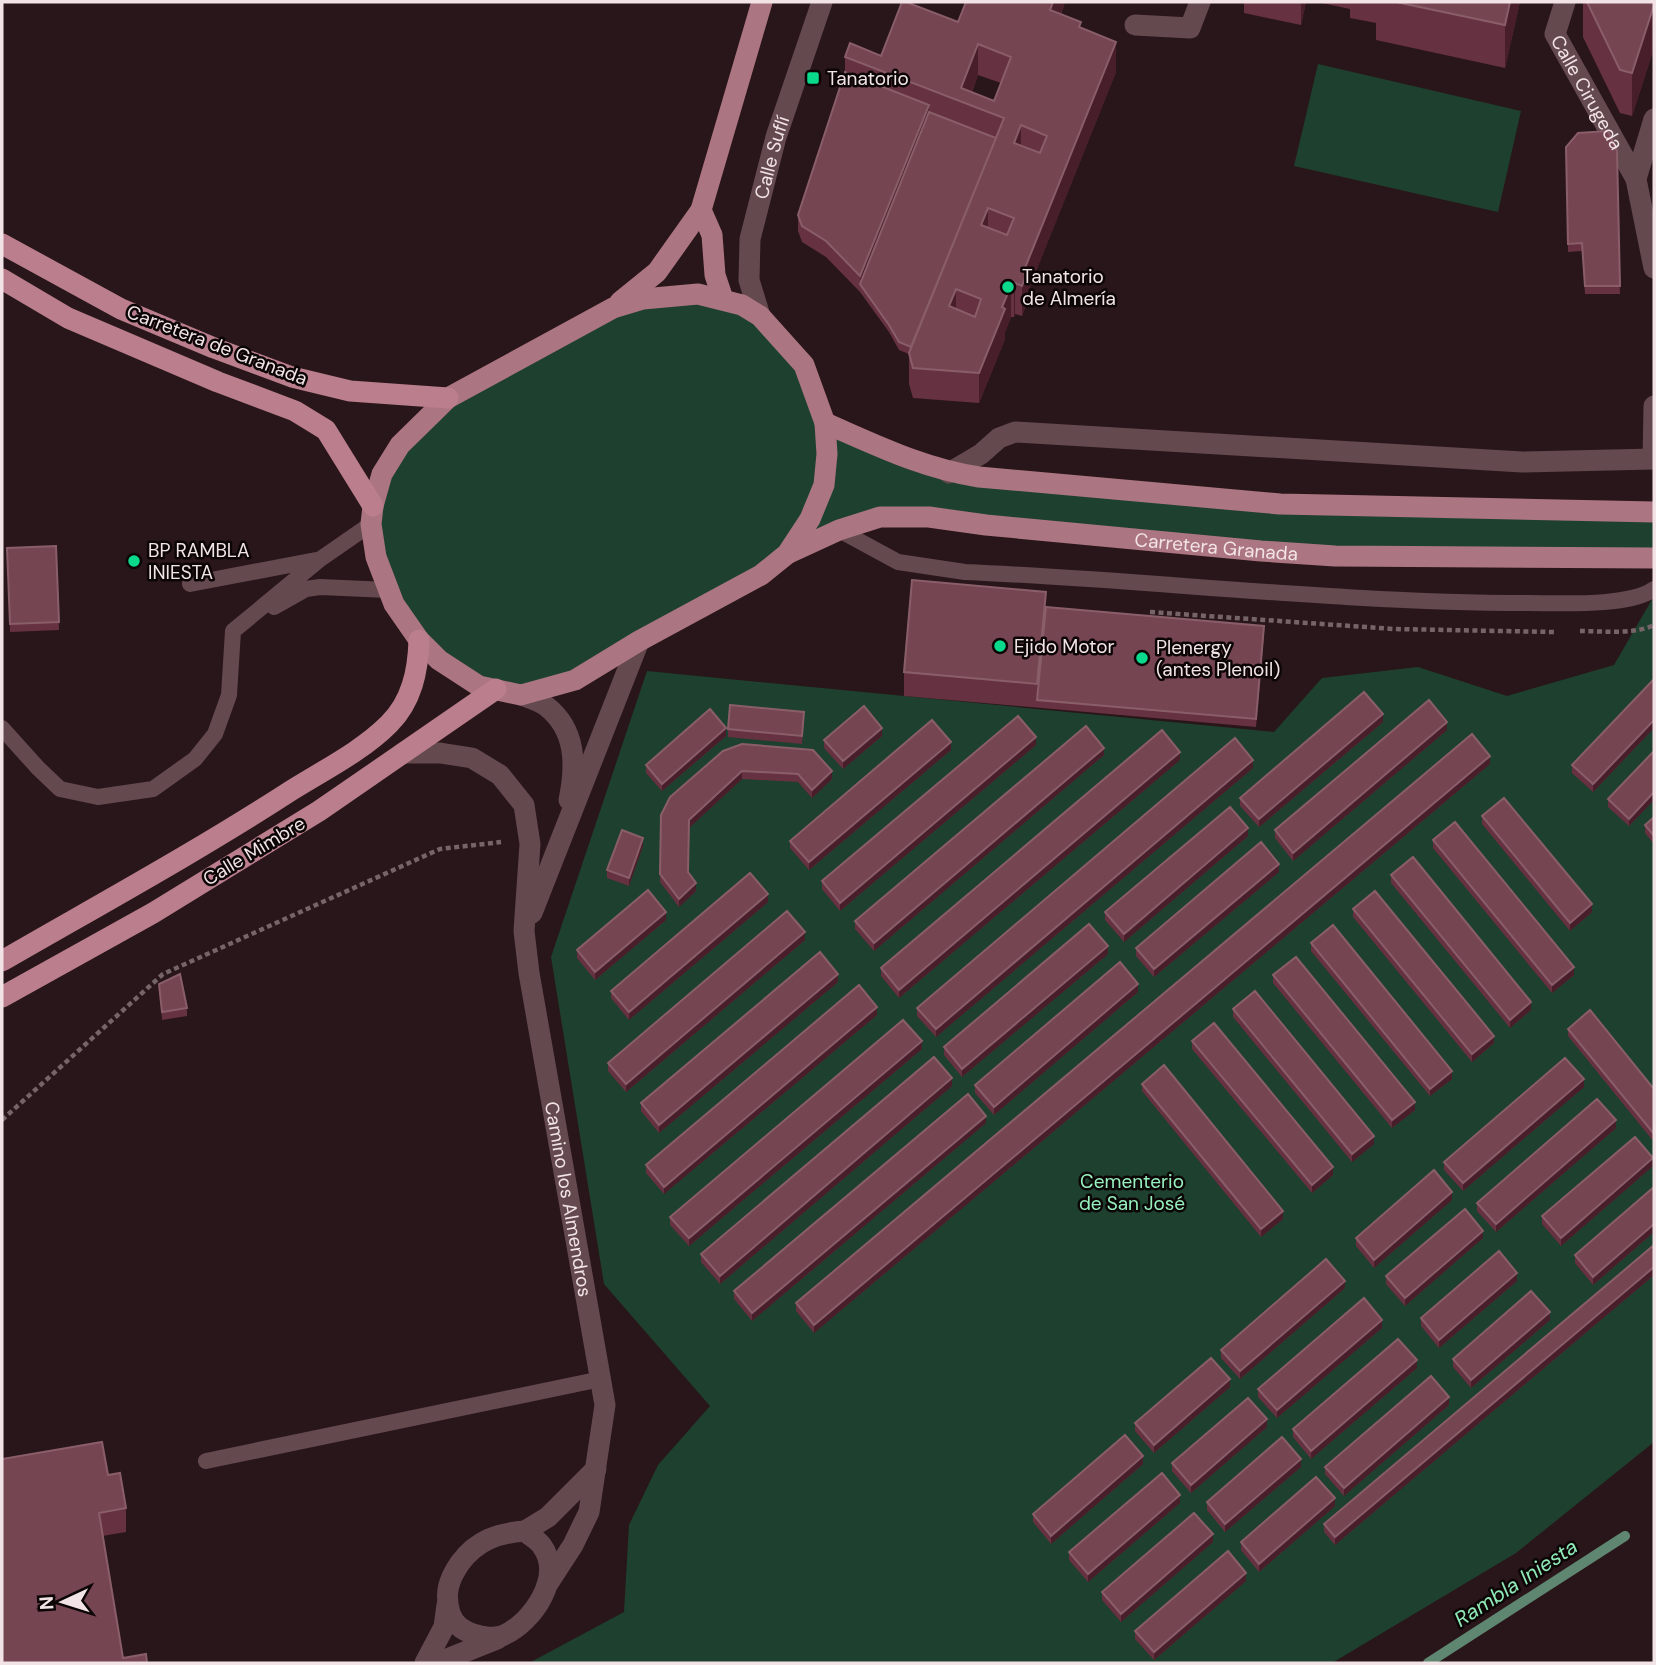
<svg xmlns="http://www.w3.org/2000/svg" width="1656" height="1665" font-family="'DM Sans',sans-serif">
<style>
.green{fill:#1e402e}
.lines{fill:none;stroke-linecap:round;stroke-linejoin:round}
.stream{stroke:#5e8671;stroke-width:10}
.path{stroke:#766568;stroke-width:4.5;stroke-dasharray:5 3.5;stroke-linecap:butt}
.service{stroke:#64494f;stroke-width:16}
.minor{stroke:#64494f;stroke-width:21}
.tertiary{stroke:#64494f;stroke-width:21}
.primary{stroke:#ac7582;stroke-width:21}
.trunk{stroke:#ba7e8c;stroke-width:21}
.wall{fill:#663140;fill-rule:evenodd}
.shaded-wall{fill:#481e2a}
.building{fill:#764552;stroke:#895e69;stroke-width:2;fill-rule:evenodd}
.poi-dot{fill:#0ad98b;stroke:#0c0506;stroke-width:2.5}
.labels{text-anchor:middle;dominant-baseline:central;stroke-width:5;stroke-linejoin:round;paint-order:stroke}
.poi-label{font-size:19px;fill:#f2e4e6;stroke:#0c0506;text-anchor:start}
.street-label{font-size:19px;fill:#f2e4e6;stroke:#0c0506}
.park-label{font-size:19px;fill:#96f1be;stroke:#0c0506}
.water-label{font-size:21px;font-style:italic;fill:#8feab7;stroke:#0c0506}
</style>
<rect width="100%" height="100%" fill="#29161a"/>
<path class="green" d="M1318,64L1521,111L1498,212L1294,166Z
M723,299L804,365L825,423L905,459L1280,504L1654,512V558L1335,556L880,517L639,641L521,695L439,660L394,604L373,506L423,421L613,308Z
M1654,596V1442L1516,1553L1332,1663H529L624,1612L629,1525L658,1465L710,1406L604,1284L551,957L647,671L1274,732L1322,678L1418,667L1507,696L1614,665Z"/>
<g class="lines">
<path class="stream" d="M1428,1663L1625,1536"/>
<path class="path" d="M1150,612L1394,629L1554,632
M1580,631C1604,631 1633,635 1654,625
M2,1120L163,974L440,849L501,842"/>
<path class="service" d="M839,530L898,562L965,572C1153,580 1341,603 1529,603C1559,603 1630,607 1654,589
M190,584L316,560
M274,607L306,589L320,587L388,590
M2,728L38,768L60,789L98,797L153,789L195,759L215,734L229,695L233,631L319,560L371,524
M206,1461L601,1379"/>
<g class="minor">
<path d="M1135,25L1190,28L1200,2"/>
<path d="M1636,179L1654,119"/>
<path d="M521,695C529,698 539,701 546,706C577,730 576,766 569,800"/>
<path id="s1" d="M403,753H440L472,758L500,775L524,805L530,844L524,931L529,973L605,1405L589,1512L573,1545L547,1585"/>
<path d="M532,913L639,641"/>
<path d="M525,1531C530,1536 538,1540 542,1546C564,1576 533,1622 504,1635C496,1639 482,1637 473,1634C461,1630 454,1624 450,1613C444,1593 449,1579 460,1563C477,1540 498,1533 525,1531Z"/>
<path d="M525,1531L548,1517L596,1469"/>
<path d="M425,1663L444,1627L447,1605"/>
<path d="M437,1663L497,1639"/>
</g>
<g class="tertiary">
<path id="s2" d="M1565,2L1555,34L1636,179L1654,268"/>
<path id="s3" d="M760,316L749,280L750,239L776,137L822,2"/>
<path d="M1653,459L1654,406"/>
<path d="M949,473L981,454L999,438L1015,432L1522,462L1654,459"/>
</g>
<g class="primary">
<path d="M701,210L712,235L715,275L723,299"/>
<path d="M698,294L742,305L760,316L804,365L825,423L827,454L824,485L810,519L787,554L761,575L639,641L575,680L521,695L479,686L439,660L419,640L394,604L376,557L371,524L373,506L382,474L400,445L448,398L613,308L643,299Z"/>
<path d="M620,302L657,272L701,210L762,2"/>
<path d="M825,423C876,445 924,469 979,477L1280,504L1654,512"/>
<path id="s4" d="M789,553L839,530L880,517H929L986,525L1261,551L1335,556L1654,558"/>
</g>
<path class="trunk" d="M2,244L121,309L214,348L292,377L350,391L448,398
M2,279L68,318L218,382L295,411L326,430L373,506
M2,961C99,905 198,851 292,790C324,770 362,751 389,724C412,701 418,671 419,640
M2,997L153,913L319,811L496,689"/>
</g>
<path class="wall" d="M966,2H1065L1061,14L1081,28L1116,72L1028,291V300L1022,316L1015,314L1014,317H1011L1005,332V339L979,403L913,398L909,384V354L899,350L889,332L860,292L826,257L802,242L798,231V215L845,72V57L881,56L958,22ZM978,75L1001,83L994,101L972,92Z
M1244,2H1306L1301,25L1244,13Z
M1317,2H1520L1505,68L1376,40V23L1350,18V9Z
M1583,2H1654V48L1632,116L1620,113L1583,37Z
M1566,147L1617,151L1620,294H1585L1582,251L1568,252Z
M56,546L59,630L10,632L7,548Z
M1046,607L1264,634L1256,727L904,696V672Z
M1654,679V728L1593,792L1572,773V765Z
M804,720L802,744L728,737V729Z
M1383,722L1259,827L1240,806V798Z
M1447,730L1293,861L1275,838V830Z
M726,736L662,791L646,773V765Z
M882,736L843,769L824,748V740Z
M1036,745L840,911L822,889V881Z
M951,750L809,870L790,848V841Z
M723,751L832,779L812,798L798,782L742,779L689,828L688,872L696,891L679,907L660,882L661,815Z
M1654,751V800L1629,826L1608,807V799Z
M1104,755L874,951L855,929V921Z
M1180,760L899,998L881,976V968Z
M1490,764L814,1333L796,1311V1303Z
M1253,768L936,1037L917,1016V1008Z
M1482,816L1592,912L1570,931L1482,824Z
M1654,817V844L1645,833V825Z
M1248,836L1124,942L1105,920V912Z
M1433,840L1574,975L1552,993L1433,848Z
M643,846L629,886L607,878V870Z
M1279,872L1154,977L1136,956V948Z
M1391,875L1531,1010L1510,1028L1391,883Z
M768,902L629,1020L611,998V991Z
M1353,909L1494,1043L1472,1062L1353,917Z
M666,920L595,980L577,958V950Z
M805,940L626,1092L608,1071V1063Z
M1311,943L1452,1079L1430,1096L1311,951Z
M1108,954L962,1077L944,1055V1047Z
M1273,975L1415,1110L1392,1128L1273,983Z
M838,982L659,1133L641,1111V1103Z
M159,984L187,1008V1016L162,1020Z
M1138,992L994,1115L975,1093V1085Z
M1233,1009L1374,1144L1352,1162L1233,1017Z
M877,1015L664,1194L646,1173V1165Z
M1568,1029L1654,1089V1142L1568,1036Z
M1192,1041L1333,1175L1312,1193L1192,1049Z
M922,1049L689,1246L670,1225V1217Z
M1142,1084L1283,1219L1261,1237L1142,1091Z
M952,1086L720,1284L701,1262V1254Z
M1584,1087L1463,1191L1444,1170V1162Z
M986,1123L752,1321L734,1299V1291Z
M1616,1128L1496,1232L1477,1211V1203Z
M1653,1166L1561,1246L1542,1224V1216Z
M1654,1187V1232L1593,1285L1575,1263V1255Z
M1452,1200L1374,1268L1356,1246V1238Z
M1483,1238L1405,1306L1386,1284V1276Z
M1654,1245V1275L1335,1545L1324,1532V1524Z
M1517,1281L1439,1348L1421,1326V1318Z
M1345,1288L1240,1379L1221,1358V1350Z
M1550,1320L1471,1388L1453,1367V1359Z
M1382,1328L1277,1418L1258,1397V1389Z
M1417,1368L1311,1459L1293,1437V1429Z
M1230,1387L1154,1453L1135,1431V1423Z
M1449,1405L1344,1496L1325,1474V1467Z
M1267,1427L1191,1493L1172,1471V1463Z
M1143,1464L1051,1544L1033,1522V1514Z
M1301,1467L1225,1532L1207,1510V1502Z
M108,1475L126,1508V1532L102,1536L123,1658L2,1663Z
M1180,1503L1088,1582L1069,1560V1552Z
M1335,1506L1259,1572L1241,1550V1542Z
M1213,1542L1121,1622L1102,1600V1592Z
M1246,1581L1154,1660L1135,1639V1631Z"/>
<path class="shaded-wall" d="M1053,2H1065L1050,40V10Z
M1301,2H1306L1301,25Z
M1510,2H1520L1505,68V25Z
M1654,5V48L1632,116V73Z
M1116,42V72L1028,291V300L1022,316V286L1025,268Z
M978,44V75L967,104L961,88Z
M929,105V120L860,284V276Z
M1021,125V156L1014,143Z
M988,208V238L981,225Z
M1015,283V314L1014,317V287Z
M1011,286V317L1005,332V339L979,403V373Z
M956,289V319L949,306Z
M1046,592V615L1037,700V684Z
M1264,626V634L1256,727V719Z
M1383,714V722L1259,827V819Z
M1654,720V728L1593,792V784Z
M1447,722V730L1293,861V853Z
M726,728V736L662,791V784Z
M882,728V736L843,769V761Z
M1036,737V745L840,911V903Z
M951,742V750L809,870V862Z
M1104,748V755L874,951V943Z
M1180,752V760L899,998V990Z
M1490,756V764L814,1333V1325Z
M1253,760V768L936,1037V1029Z
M742,771V779L689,828V820Z
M832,771V779L812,798V790Z
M1654,792V800L1629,826V819Z
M1248,828V836L1124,942V934Z
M643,838V846L629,886V878Z
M1279,864V872L1154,977V969Z
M696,883V891L679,907V899Z
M768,894V902L629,1020V1012Z
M1592,904V912L1570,931V923Z
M666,912V920L595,980V972Z
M805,932V940L626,1092V1084Z
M1108,946V954L962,1077V1069Z
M1574,967V975L1552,993V985Z
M838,974V982L659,1133V1125Z
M1138,984V992L994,1115V1107Z
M1531,1002V1010L1510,1028V1020Z
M877,1007V1015L664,1194V1187Z
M1494,1036V1043L1472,1062V1054Z
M922,1041V1049L689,1246V1238Z
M1452,1071V1079L1430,1096V1089Z
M952,1078V1086L720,1284V1276Z
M1584,1079V1087L1463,1191V1183Z
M1415,1102V1110L1392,1128V1120Z
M986,1116V1123L752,1321V1313Z
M1616,1120V1128L1496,1232V1224Z
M1374,1136V1144L1352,1162V1154Z
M1653,1158V1166L1561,1246V1238Z
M1333,1167V1175L1312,1193V1185Z
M1452,1192V1200L1374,1268V1260Z
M1283,1211V1219L1261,1237V1229Z
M1654,1224V1232L1593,1285V1277Z
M1483,1231V1238L1405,1306V1298Z
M1654,1267V1275L1335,1545V1537Z
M1517,1273V1281L1439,1348V1340Z
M1345,1281V1288L1240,1379V1371Z
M1550,1312V1320L1471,1388V1380Z
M1382,1320V1328L1277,1418V1410Z
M1417,1360V1368L1311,1459V1451Z
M1230,1379V1387L1154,1453V1445Z
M1449,1397V1405L1344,1496V1488Z
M1267,1419V1427L1191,1493V1485Z
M1143,1456V1464L1051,1544V1536Z
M1301,1459V1467L1225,1532V1524Z
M1180,1495V1503L1088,1582V1574Z
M1335,1498V1506L1259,1572V1564Z
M1213,1534V1542L1121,1622V1614Z
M1246,1573V1581L1154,1660V1652Z"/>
<path class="building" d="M902,2H906L958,22L966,2H1053L1050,10L1081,22L1079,27L1116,42L1025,268L1028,270L1022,286L1015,283L1014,287L1011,286L1002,307L1005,309L979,373L913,368L909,353L1004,118L845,57L850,43L881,56ZM978,44L1011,57L994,101L961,88ZM1021,125L1047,136L1040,153L1014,143ZM988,208L1014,218L1007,235L981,225ZM956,289L981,299L975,317L949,306Z
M1396,2H1510L1505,25Z
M1587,2H1654V5L1632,73L1620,70Z
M845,72L929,105L860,276L826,241L802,226L798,215Z
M929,112L996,138L911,347L899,342L889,325L860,284Z
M1608,131L1617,151L1620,286H1585L1582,243L1568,244L1566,147L1578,133Z
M56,546L59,622L10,624L7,548Z
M912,580L1046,592L1037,684L904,672Z
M1046,607L1264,626L1256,719L1037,700Z
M1654,679V720L1593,784L1572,765Z
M1364,692L1383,714L1259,819L1240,798Z
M1429,700L1447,722L1293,853L1275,830Z
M730,705L804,712L802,736L728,729Z
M864,706L882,728L843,761L824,740Z
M710,709L726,728L662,784L646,765Z
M1018,716L1036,737L840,903L822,881Z
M932,720L951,742L809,862L790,841Z
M1086,726L1104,748L874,943L855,921Z
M1162,730L1180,752L899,990L881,968Z
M1472,734L1490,756L814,1325L796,1303Z
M1235,738L1253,760L936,1029L917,1008Z
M742,744L813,750L832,771L812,790L798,774L742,771L689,820L688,872L696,883L679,899L660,874L661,815L670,797L723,751Z
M1654,751V792L1629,819L1608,799Z
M1504,798L1592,904L1570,923L1482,816Z
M1230,807L1248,828L1124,934L1105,912Z
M1654,817V836L1645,825Z
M1455,822L1574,967L1552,985L1433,840Z
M622,830L643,838L629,878L607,870Z
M1261,842L1279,864L1154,969L1136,948Z
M1413,857L1531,1002L1510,1020L1391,875Z
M750,873L768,894L629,1012L611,991Z
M648,890L666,912L595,972L577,950Z
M1375,891L1494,1036L1472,1054L1353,909Z
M787,911L805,932L626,1084L608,1063Z
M1089,924L1108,946L962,1069L944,1047Z
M1333,925L1452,1071L1430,1089L1311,943Z
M820,952L838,974L659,1125L641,1103Z
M1296,957L1415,1102L1392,1120L1273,975Z
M1120,962L1138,984L994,1107L975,1085Z
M180,974L187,1008L162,1012L159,984Z
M859,985L877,1007L664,1187L646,1165Z
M1255,991L1374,1136L1352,1154L1233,1009Z
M1590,1010L1654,1089V1134L1568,1029Z
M903,1020L922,1041L689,1238L670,1217Z
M1214,1023L1333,1167L1312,1185L1192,1041Z
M934,1057L952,1078L720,1276L701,1254Z
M1565,1058L1584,1079L1463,1183L1444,1162Z
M1164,1065L1283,1211L1261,1229L1142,1084Z
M968,1094L986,1116L752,1313L734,1291Z
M1597,1099L1616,1120L1496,1224L1477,1203Z
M1635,1137L1653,1158L1561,1238L1542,1216Z
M1434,1170L1452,1192L1374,1260L1356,1238Z
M1654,1187V1224L1593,1277L1575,1255Z
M1465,1209L1483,1231L1405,1298L1386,1276Z
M1654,1245V1267L1335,1537L1324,1524Z
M1499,1251L1517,1273L1439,1340L1421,1318Z
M1326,1259L1345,1281L1240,1371L1221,1350Z
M1531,1291L1550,1312L1471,1380L1453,1359Z
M1364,1298L1382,1320L1277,1410L1258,1389Z
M1398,1339L1417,1360L1311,1451L1293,1429Z
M1211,1358L1230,1379L1154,1445L1135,1423Z
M1431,1376L1449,1397L1344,1488L1325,1467Z
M1248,1398L1267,1419L1191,1485L1172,1463Z
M1125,1435L1143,1456L1051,1536L1033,1514Z
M1282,1437L1301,1459L1225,1524L1207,1502Z
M102,1442L108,1475L120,1473L126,1508L99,1513L123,1658L146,1654L147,1663H2V1459Z
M1162,1473L1180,1495L1088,1574L1069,1552Z
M1316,1477L1335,1498L1259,1564L1241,1542Z
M1194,1513L1213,1534L1121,1614L1102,1592Z
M1228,1551L1246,1573L1154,1652L1135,1631Z"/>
<g class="poi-dot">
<rect x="806" y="71" width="14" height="14" rx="3.5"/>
<circle cx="1008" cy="287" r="7"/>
<circle cx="134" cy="561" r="7"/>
<circle cx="1000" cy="646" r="7"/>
<circle cx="1142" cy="658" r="7"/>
</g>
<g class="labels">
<g class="poi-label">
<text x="827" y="78">Tanatorio</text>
<text x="1022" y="276">Tanatorio<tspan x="1022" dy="22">de Almería</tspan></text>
<text x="148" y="550">BP RAMBLA<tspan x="148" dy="22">INIESTA</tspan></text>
<text x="1014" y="646">Ejido Motor</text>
<text x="1156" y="647">Plenergy<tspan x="1156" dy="22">(antes Plenoil)</tspan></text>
</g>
<g class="street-label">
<text stroke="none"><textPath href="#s2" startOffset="100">Calle Cirugeda</textPath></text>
<text stroke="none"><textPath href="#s3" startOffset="163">Calle Suflí</textPath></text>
<text transform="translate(217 345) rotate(21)">Carretera de Granada</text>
<text stroke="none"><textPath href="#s4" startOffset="436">Carretera Granada</textPath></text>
<text transform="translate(254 851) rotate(-31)">Calle Mimbre</text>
<text stroke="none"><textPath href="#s1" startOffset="539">Camino los Almendros</textPath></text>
</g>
<g class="park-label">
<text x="1132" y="1181">Cementerio<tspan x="1132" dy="22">de San José</tspan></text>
</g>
<g class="water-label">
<text transform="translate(1516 1583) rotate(-33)">Rambla Iniesta</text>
</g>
</g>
<rect width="1656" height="1665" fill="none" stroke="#f2e4e6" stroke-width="7"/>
<g transform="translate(63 1602) rotate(266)" stroke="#0c0506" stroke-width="5" paint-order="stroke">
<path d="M0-5L12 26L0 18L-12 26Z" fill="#f2e4e6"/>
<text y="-10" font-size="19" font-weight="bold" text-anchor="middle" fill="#f2e4e6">N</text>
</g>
</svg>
